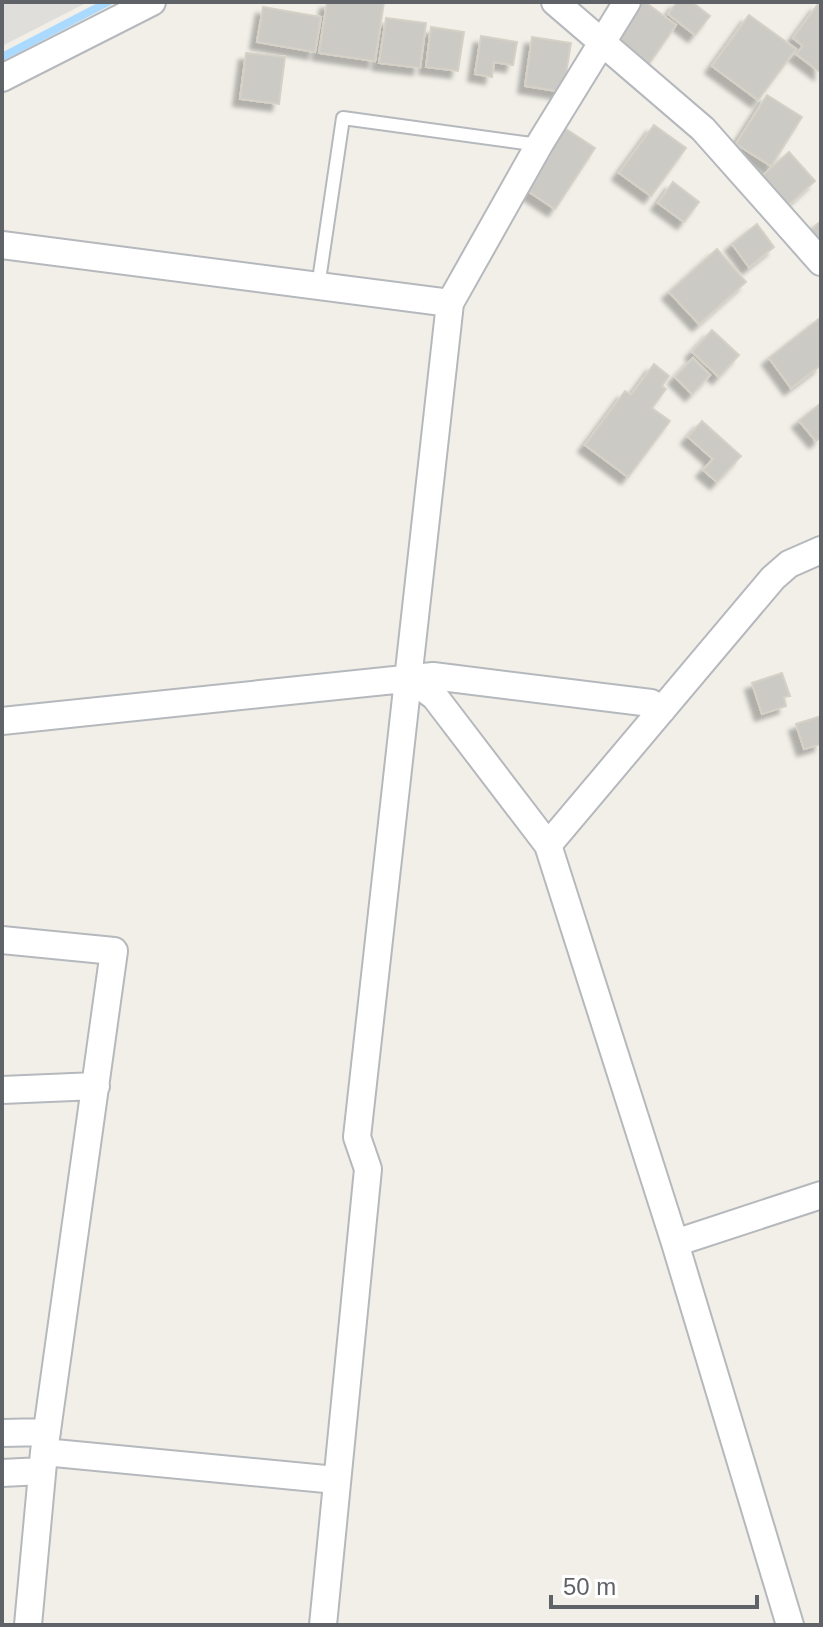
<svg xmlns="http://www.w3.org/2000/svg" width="823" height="1627" font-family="Helvetica,sans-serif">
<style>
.industrial{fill:#e0deda}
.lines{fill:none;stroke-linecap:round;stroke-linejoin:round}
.stream{stroke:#aadaff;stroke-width:8}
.building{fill:#cccac5;stroke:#d6d1c6;stroke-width:2;filter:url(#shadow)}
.lane-casing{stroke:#b5b8bc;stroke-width:16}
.street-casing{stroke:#b5b8bc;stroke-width:30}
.lane{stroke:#fff;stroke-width:12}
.street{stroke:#fff;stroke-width:26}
</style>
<defs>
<filter id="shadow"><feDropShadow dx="-7" dy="7" stdDeviation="2" flood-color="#0004"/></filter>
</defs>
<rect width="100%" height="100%" fill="#f1efe8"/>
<path class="industrial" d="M2,2H88L2,46Z"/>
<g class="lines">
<path class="stream" d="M2,57L108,2"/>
</g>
<path class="building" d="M327,2H384L375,61L319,53Z
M636,2H645L676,25L646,68L609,42Z
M677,2H692L710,16L695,35L668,14Z
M818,4L821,6V73L796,54L803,46L793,38Z
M263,7L321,17L315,52L257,42Z
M749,15L796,49L758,100L712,66Z
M386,18L426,23L420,68L379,63Z
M431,27L464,32L458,71L426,67Z
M481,36L517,42L513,65L494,62L492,77L475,74Z
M532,37L571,43L563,92L525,86Z
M246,53L285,57L279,104L240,99Z
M767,95L802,117L771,166L736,144Z
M560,125L595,148L555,209L520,186Z
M654,125L686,148L651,196L619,173Z
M789,152L815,181L786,207L760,178Z
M673,182L699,202L684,222L658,203Z
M821,221V247L808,232Z
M757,224L774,247L749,267L732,244Z
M717,249L746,282L699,324L669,292Z
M820,318L821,365L791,388L769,358Z
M712,330L739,355L719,377L692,352Z
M693,358L710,375L692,394L675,377Z
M654,364L669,376L662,386L666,389L652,408L670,421L628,477L585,445L625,391L631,395Z
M821,403V437L816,441L799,421Z
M702,421L741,456L717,482L703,470L713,459L688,437Z
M782,673L790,696L784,697L786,706L762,714L752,683Z
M821,716V744L804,749L796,724Z"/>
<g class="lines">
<defs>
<path id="lane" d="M318,287L343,118L539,145"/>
<path id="street" d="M555,2L703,129L821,262
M2,78L152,2
M2,245L450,303
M410,678L435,697L548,845L675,1243L790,1625
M2,721L433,676L651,703L662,710
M548,845L773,578L789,564L821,550
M2,940L114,951L44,1452L28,1625
M2,1090L96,1086
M675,1243L821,1195
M2,1433L47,1432
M44,1452L336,1480
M2,1473L42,1471
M323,1625L368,1169L357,1137L450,303L539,145L627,2"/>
</defs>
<use href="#lane" class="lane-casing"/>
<use href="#street" class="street-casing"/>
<use href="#lane" class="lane"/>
<use href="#street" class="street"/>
</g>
<rect width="823" height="1627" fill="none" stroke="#5f6368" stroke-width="8"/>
<path d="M551 1595v12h206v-12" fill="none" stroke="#5f6368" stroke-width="4"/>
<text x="563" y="1595" font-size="24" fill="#5f6368" stroke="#ffffff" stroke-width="6" paint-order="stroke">50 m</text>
</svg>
